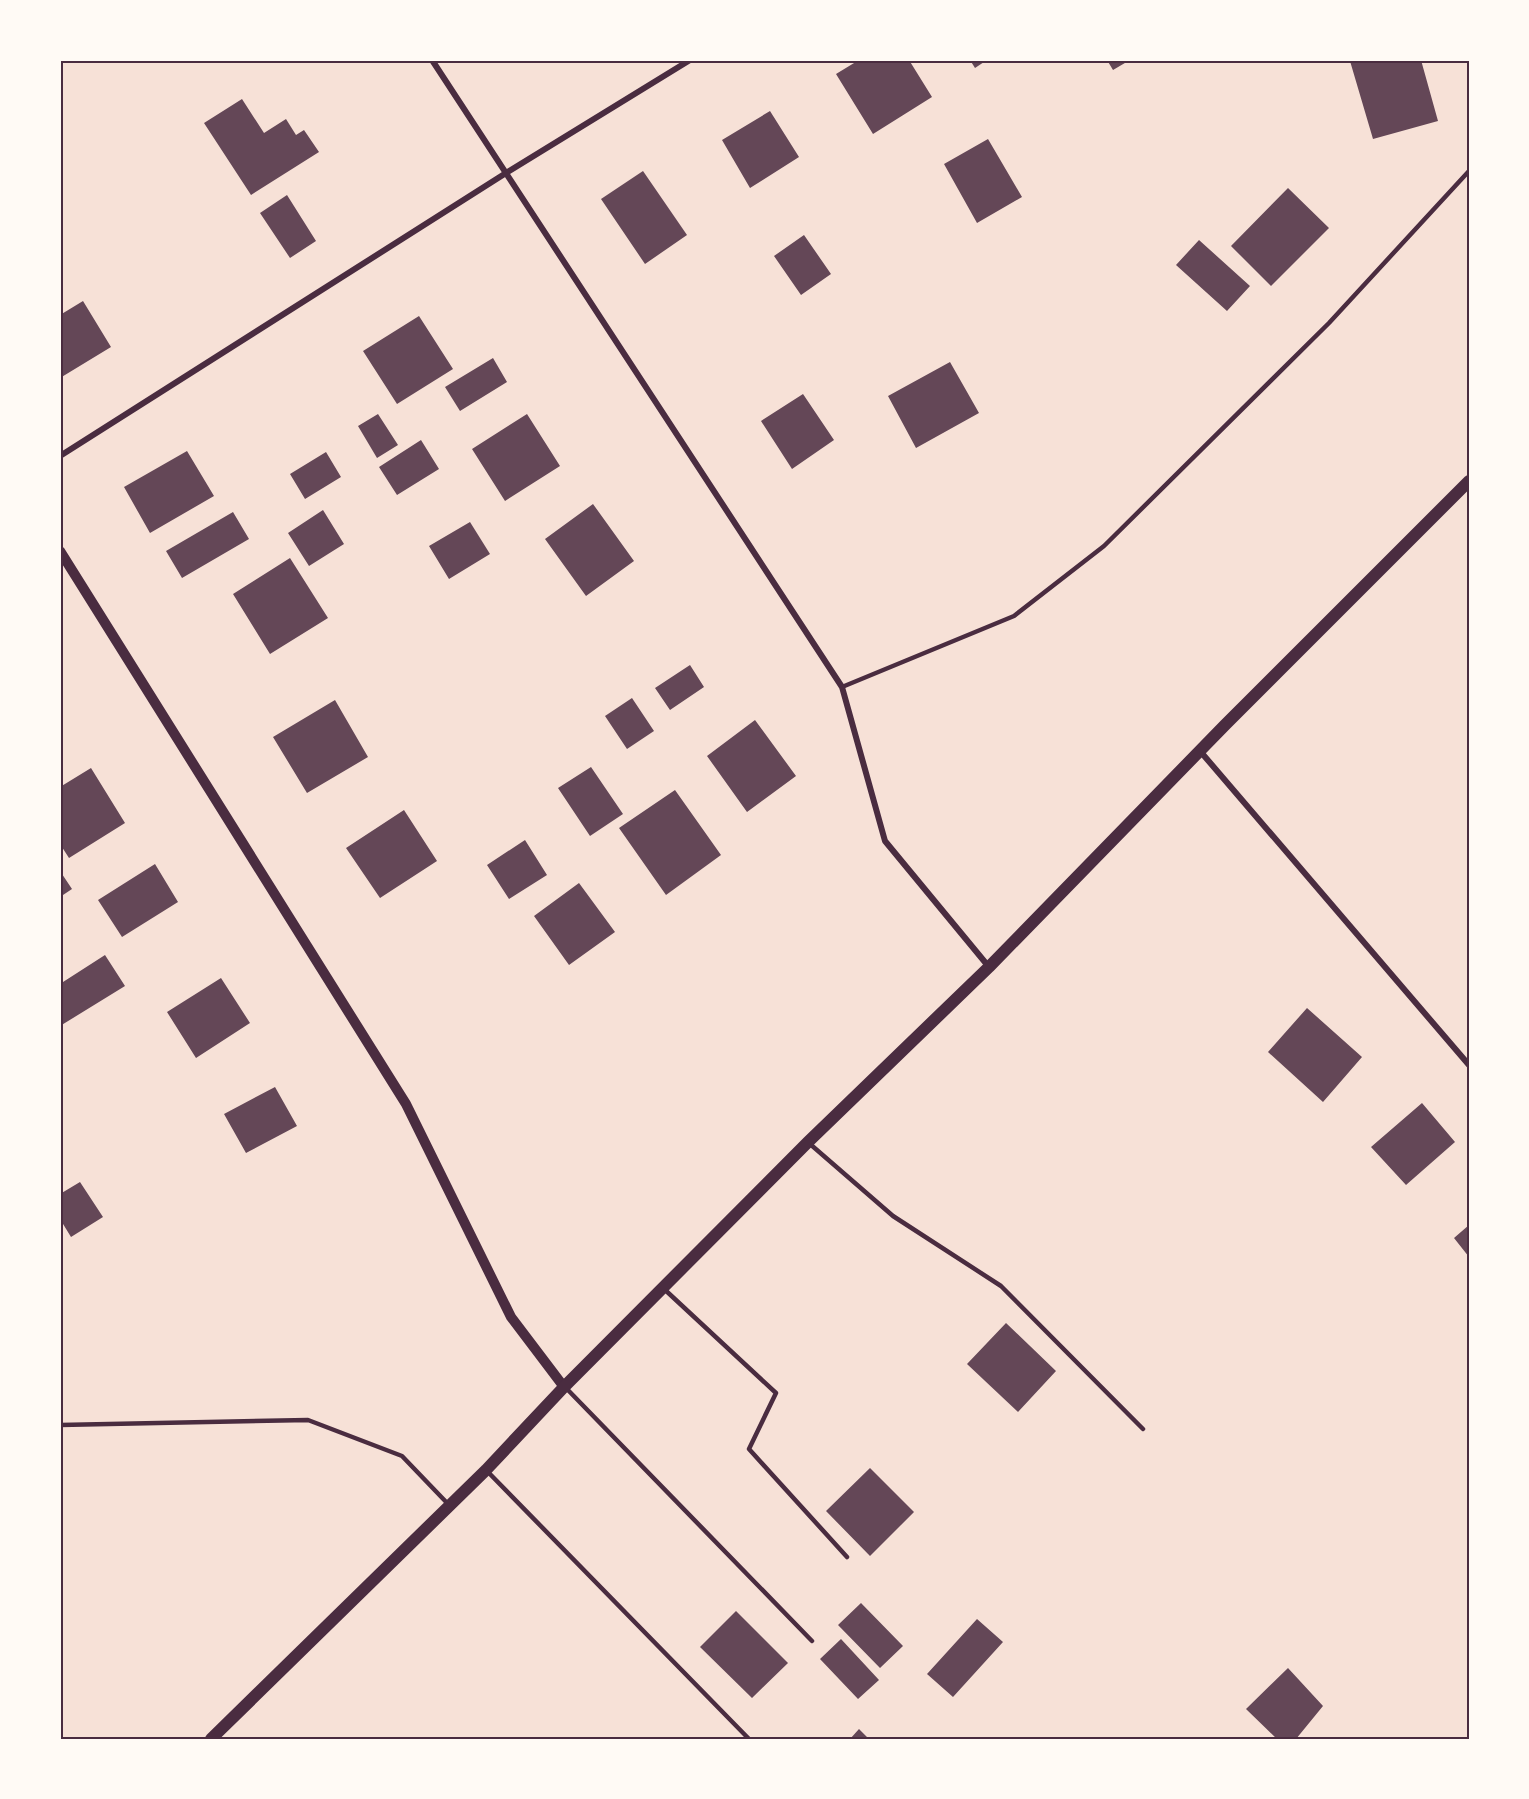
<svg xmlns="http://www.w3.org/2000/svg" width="1529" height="1799" font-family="'Open Sans',sans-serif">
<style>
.building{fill:#644757}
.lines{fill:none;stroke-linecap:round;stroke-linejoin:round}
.service{stroke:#4a2c40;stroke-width:4.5}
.minor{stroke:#4a2c40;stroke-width:6}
.tertiary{stroke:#4a2c40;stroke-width:10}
.secondary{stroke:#4a2c40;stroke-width:12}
.neatline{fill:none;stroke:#4a2c40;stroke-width:2}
</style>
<rect width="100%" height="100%" fill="#f7e1d7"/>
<path class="building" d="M859,60H909L932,97L873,134L836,74Z
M970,60H987L975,68Z
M1107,60H1130L1113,70Z
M1421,60L1438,121L1373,139L1350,61Z
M242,99L264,133L286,119L296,135L304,130L319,152L251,195L204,123Z
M770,111L799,157L750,188L722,140Z
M988,139L1022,197L977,223L944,164Z
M643,171L687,235L645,264L601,199Z
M1288,188L1329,228L1271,286L1231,246Z
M287,195L316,241L290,258L260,213Z
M804,235L831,274L801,295L774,256Z
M1199,240L1250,286L1227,311L1176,265Z
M83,301L111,347L60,378V315Z
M419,316L453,369L397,404L363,351Z
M493,358L507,382L460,411L445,387Z
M950,362L979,413L916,448L888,396Z
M803,394L834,440L792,469L761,421Z
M378,414L398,445L377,458L358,426Z
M527,414L560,466L505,501L472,449Z
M421,440L439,469L397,495L379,467Z
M187,451L214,496L150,533L124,487Z
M326,452L341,477L305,499L290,474Z
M593,504L634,561L586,596L545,539Z
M323,510L344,544L309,566L288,533Z
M233,512L249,539L182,578L166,551Z
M470,522L490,554L449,579L429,546Z
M290,558L328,618L270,654L233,594Z
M690,665L704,687L670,710L655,688Z
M632,698L654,731L627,749L605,716Z
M335,700L368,757L307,793L273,737Z
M755,720L796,776L747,812L707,756Z
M591,767L623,814L590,836L558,788Z
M91,768L125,823L69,858L60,844V787Z
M675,790L721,855L666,895L619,828Z
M404,810L437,861L380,898L346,848Z
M525,840L547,875L509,899L487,865Z
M155,864L178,902L122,937L98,900Z
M60,871L72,889L60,897Z
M579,883L615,932L569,965L534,916Z
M105,955L125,986L60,1026V978L63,982Z
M221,978L250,1023L196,1058L167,1012Z
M1307,1008L1362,1057L1323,1102L1268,1052Z
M275,1087L297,1126L246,1153L224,1114Z
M1422,1103L1455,1142L1406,1185L1371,1147Z
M80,1182L103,1217L71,1237L60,1219V1194Z
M1469,1225V1257L1454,1238Z
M1006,1323L1056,1371L1018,1412L967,1364Z
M870,1468L914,1512L870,1556L826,1511Z
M861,1603L903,1646L880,1668L838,1625Z
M736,1611L788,1663L752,1698L700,1647Z
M977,1619L1003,1642L953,1697L927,1674Z
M841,1639L879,1680L858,1699L820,1659Z
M1288,1668L1323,1706L1296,1739H1277L1246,1709Z
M859,1729L869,1739H850Z"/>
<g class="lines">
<path class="service" d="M842,687L1014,616L1104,546L1329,323L1469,171
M810,1144L893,1216L1001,1286L1143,1429
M663,1288L776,1393L749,1449L847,1557
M566,1388L812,1641
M60,1425L308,1420L402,1456L449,1505
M488,1472L749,1739"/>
<path class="minor" d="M432,60L842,687L885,841L989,967
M60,456L506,173L690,60
M1200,751L1469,1065"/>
<path class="tertiary" d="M60,551L406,1104L511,1317L564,1387"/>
<path class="secondary" d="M211,1739L486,1470L564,1387L808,1142L989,967L1225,725L1469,481"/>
</g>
<rect width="1529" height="1799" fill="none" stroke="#fffaf5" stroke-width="123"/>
<rect x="62" y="62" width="1406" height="1676" class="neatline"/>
</svg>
